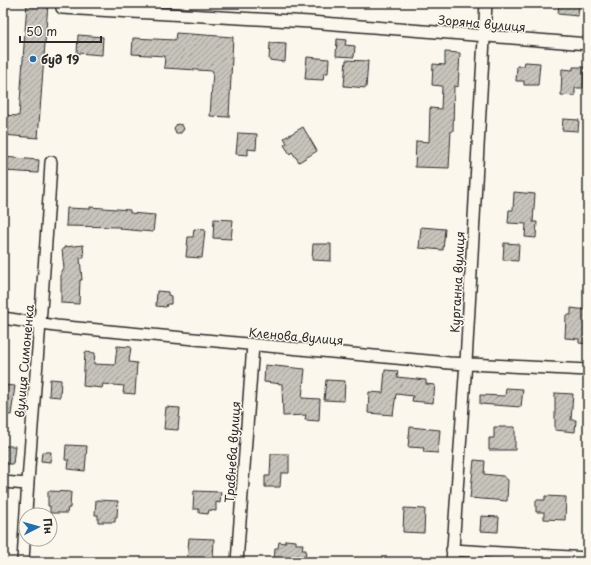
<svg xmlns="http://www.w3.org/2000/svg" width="591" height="565" font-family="'Playpen Sans',sans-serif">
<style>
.building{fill:url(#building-hatch);stroke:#2b2b2b}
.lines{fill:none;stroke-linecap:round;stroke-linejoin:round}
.street-casing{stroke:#2b2b2b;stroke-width:14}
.street{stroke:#fbf7ec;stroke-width:11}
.poi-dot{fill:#1f6fb2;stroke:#fbf7ec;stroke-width:1.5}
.labels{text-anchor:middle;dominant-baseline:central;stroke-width:3;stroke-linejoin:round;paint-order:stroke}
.street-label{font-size:12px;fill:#2b2b2b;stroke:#fbf7ec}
.poi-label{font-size:12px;font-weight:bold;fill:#2b2b2b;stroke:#fbf7ec;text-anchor:start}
</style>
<defs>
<pattern id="building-hatch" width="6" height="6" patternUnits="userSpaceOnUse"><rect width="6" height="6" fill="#c7c4bc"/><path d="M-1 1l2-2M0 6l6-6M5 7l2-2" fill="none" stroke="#a29f99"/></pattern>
</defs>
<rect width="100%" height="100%" fill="#fbf7ec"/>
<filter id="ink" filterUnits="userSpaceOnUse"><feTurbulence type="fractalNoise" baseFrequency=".025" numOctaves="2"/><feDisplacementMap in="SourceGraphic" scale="8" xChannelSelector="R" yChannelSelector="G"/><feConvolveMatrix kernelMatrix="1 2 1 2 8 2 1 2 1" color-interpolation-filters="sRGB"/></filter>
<g filter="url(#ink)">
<path class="building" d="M27,3H48L38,138L3,135V115L19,116Z
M559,3H579L578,16L558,14Z
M176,33L233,37L229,117L210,116L213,71L164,68L165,56L132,54L133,38L175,40Z
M78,35L103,37L102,55L77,53Z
M337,39L346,40L345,45L355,46L354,57L336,56Z
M270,43L286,44L285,62L269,60Z
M445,52L460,53L458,87L454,86L453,131H451L449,168L415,167L416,141L429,142L430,108L441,109L442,86L432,85L433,64L445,65Z
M307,57L329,59L328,73H324L323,80L305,79Z
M346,60L368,61L366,88L344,86Z
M525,62L540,63L538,85H524V81H516L517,66H524Z
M573,67H584L583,88H575V96L561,95L562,69L573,70Z
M563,119L579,120L578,131L562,130Z
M177,124L182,125L184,129L181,133H176L174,128Z
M303,127L317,151L299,162L292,152L290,154L284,145L287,143L284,138Z
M238,133L257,134L256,150L248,149V155L236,154Z
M3,157L39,160L38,173L3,171Z
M514,192L535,194L533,222H537L536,238L525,237L526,224L508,223L509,210H513Z
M90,207L130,210V213L155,215L153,232L120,229V227L66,226L67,208L90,209Z
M214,219L233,220L231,239L213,238Z
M421,227L445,229L443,250L419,248Z
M194,229L205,230L202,258L186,257L188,237H193Z
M504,243L519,244L518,261L503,260Z
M313,244H331V261L312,260Z
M83,245L84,258H80L82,280H80L79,304L61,303V271L64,269L62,249H65L64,247Z
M157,291L168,292V295L171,296V304H167L166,307L156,306Z
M571,308L587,310L588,344L579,343V339L565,338L566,315H571Z
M117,346L131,347L129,362L137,363L135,394L123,393L124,386L103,384L102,388L83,386L85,352L95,353L94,364L115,365Z
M265,365L305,369L302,398L320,399L319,421L305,420L306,415L283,416L282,384L264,382Z
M385,370L398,371L397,377L426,380V384L435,385L433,403L412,401L413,396L396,394L393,415L368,413L369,392L383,393Z
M50,379L61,380L60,397L49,396Z
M326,380L345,381L344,401L324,400Z
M3,385L15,386L11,415L3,414Z
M506,388L523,389L521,407L480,404V395L505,396Z
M555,393L573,394L571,420H576L575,432L555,430Z
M166,407L180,408L178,430L164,429Z
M410,427L440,430L438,453L423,452L424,448L408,447Z
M494,427H515V450H489V438H494Z
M66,445L87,446L85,471L68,469L69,460H65Z
M3,446H15L13,464H3Z
M42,452H51L50,462L41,461Z
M271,454H289V473H281L280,487H265V476H270Z
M474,460L485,461L484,474L503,476L508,480L507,501L470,498Z
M48,491L71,492L70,508H68L67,513H50V506H48Z
M194,491L221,492L220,503L216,502V511L209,510L208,514L199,513V509H193Z
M545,496L566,497L565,520L544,519V512H536V500H545Z
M96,500L118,501L117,517H115V522H98V515H95Z
M404,508L425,509L424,533L403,532Z
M481,516L499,517L498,532L480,531Z
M189,538L214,539L213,561L187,560Z
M285,540L296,541V544H303L302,550H306L305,562H274L275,548H278L279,542L285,543Z"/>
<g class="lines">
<defs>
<path id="street" d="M62,3V8L310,22L588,44
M3,318L56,326L449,363L588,370
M3,482L27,484
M452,550L588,558
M23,562C30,428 44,295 51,162
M237,562L253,345
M452,562L466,362L486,3"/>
</defs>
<use href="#street" class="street-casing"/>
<use href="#street" class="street"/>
</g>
</g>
<circle class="poi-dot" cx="33" cy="59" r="4"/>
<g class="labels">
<g class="street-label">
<text transform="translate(482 23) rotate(5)">Зоряна вулиця</text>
<text transform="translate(457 282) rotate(-87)">Курганна вулиця</text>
<text transform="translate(296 336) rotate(5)">Кленова вулиця</text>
<text transform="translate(24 361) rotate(-85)">вулиця Симоненка</text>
<text transform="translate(232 452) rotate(-86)">Травнева вулиця</text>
</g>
<g class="poi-label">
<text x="41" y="59">буд 19</text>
</g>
</g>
<rect width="591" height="565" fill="none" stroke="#fbf7ec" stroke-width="16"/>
<rect x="8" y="8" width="575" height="549" fill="none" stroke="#2b2b2b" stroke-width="1.5" filter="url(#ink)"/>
<g transform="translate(38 527) rotate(84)"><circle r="19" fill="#fbf7ec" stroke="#a8a59f"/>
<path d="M0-3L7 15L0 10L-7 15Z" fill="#1f6fb2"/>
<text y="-6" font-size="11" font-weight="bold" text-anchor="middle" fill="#2b2b2b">Пн</text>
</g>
<path d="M20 36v6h81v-6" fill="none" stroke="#2b2b2b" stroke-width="2"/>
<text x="26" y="36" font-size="12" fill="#2b2b2b" stroke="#fbf7ec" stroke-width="3" paint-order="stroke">50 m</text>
</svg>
